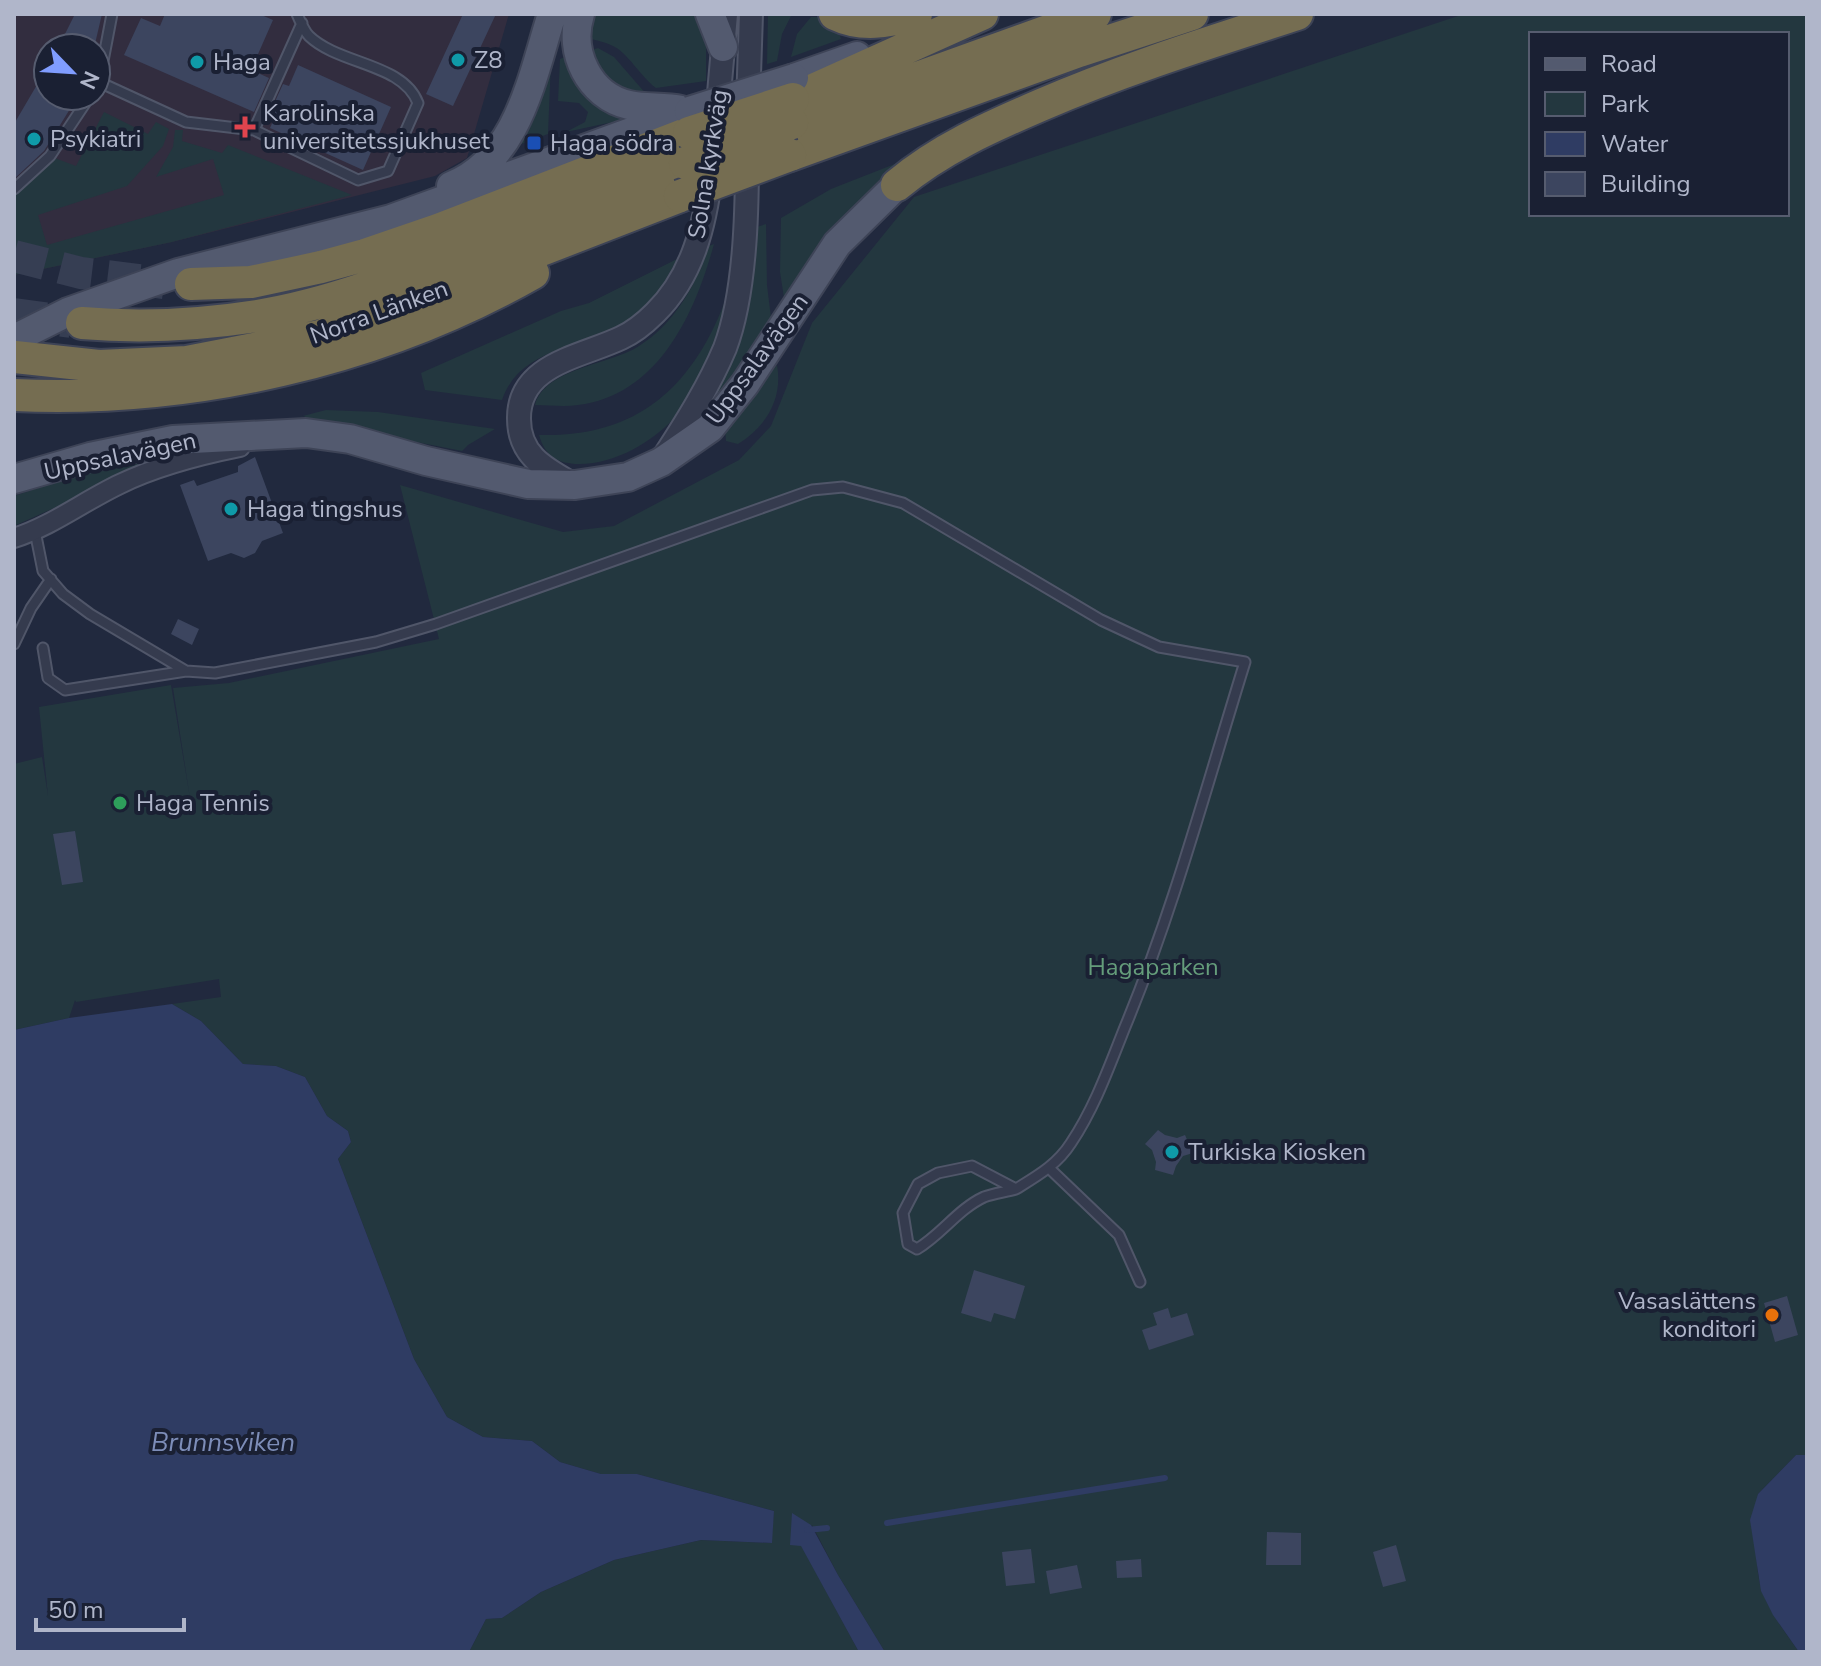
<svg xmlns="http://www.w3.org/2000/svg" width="1821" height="1666" font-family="'Nunito Sans',sans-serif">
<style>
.medical{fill:#322d3f;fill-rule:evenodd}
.green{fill:#23373f;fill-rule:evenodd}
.water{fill:#2f3c63}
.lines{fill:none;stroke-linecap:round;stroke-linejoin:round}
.stream{stroke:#2f3c63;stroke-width:6}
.building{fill:#3c455f}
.motorway-tunnel{stroke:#363e53;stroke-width:32;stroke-dasharray:32 16;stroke-linecap:butt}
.service-casing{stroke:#505669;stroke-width:13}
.minor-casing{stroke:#505669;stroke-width:22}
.tertiary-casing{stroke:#505669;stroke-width:26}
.primary-casing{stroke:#3e4457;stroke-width:32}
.motorway-casing{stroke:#3d4356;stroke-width:36}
.service{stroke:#353b4e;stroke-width:9}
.minor{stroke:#353b4e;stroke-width:18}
.tertiary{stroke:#353b4e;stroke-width:22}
.primary{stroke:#535a6f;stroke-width:28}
.motorway{stroke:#756d51;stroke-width:32}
.primary-bridge-casing{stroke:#3e4457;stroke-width:32;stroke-linecap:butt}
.motorway-bridge-casing{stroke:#3d4356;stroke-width:36;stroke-linecap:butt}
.primary-bridge{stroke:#535a6f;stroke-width:28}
.motorway-bridge{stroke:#756d51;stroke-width:32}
.culture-dot{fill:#0f9aa8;stroke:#1a2033;stroke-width:3}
.health-dot{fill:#e0444e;stroke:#1a2033;stroke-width:3}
.transit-dot{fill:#1a4fb4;stroke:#1a2033;stroke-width:3}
.leisure-dot{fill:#2e9e5b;stroke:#1a2033;stroke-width:3}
.food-dot{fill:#e8710a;stroke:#1a2033;stroke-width:3}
.labels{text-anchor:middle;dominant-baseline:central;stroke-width:8;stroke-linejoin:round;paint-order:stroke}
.poi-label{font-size:24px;fill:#b0b6ca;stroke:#1a2033;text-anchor:start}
.street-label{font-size:24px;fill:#b0b6ca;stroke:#1a2033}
.park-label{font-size:24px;fill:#659d7b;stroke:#1a2033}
.water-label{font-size:26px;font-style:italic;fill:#7d8db8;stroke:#1a2033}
</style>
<rect width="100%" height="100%" fill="#21293e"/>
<path class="medical" d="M14,14H509L467,158L435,176L172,242L14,275ZM48,48H96V96H48Z"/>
<path class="green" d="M590,14H697L706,44V81L656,88C640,76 628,53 613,46C605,42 595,40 587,38Z
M768,14H792L782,34L777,61L767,64Z
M1464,14H1807V1455H1796L1758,1494C1758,1524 1752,1564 1763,1593C1771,1615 1786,1633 1799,1652H885L838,1575L812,1525L801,1545L859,1652H469L486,1619L502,1618L541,1592L614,1560L701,1540L771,1543L774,1511L637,1474H601L560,1462L532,1441L483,1437L447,1417L414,1359L338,1159L351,1142L348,1131L327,1116L305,1077L276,1066L243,1064L201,1021L172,1004L221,997L219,979L76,1002L75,1000L69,1018L14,1030V764L42,757L48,796L39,707L171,685L190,798L173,688L229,683L439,639L400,485L563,532L614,526L739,460L771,426L812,323L914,197ZM1531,34H1787V214H1531Z
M811,17H821L839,33L841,39L791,57L797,34Z
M598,48L614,57L647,95C610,88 606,82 589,51Z
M567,56L626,115L622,120L566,132L585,122L588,112L579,103L558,101L560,59Z
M551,61L548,134L513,147Z
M104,112L148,134L156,122L169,129L163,146L127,186L38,215L47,245L224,195L213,159L156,177L173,147L175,130H183L182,141L222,153L228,145L352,195L172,242L14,275V193L52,157L76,166Z
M910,158C858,201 820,241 784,298L780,272L781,218L831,189Z
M766,224L767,285L771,318L742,369L700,418L749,283L757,227Z
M714,244C695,313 659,395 578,405C564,407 549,405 535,405C545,368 610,365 639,346C675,323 696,285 709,246Z
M677,259C665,284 647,309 623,324C582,349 520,347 502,400L425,390L421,373L561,311L589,303Z
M733,270L736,271L734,283C718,350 698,416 632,450C616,458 598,464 579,464C558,464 545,456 539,435C619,437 674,405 711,333C721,313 730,291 733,270Z
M777,365C783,398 767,426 738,444L726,441L725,428Z
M326,410L378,412L495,429L468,445L462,451L310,421L304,416L295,418Z
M161,456L167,457L14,526V496L62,480Z"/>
<path class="water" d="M172,1004L201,1021L243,1064L276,1066L305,1077L327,1116L348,1131L351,1142L338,1159L414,1359L447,1417L483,1437L532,1441L560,1462L601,1474H637L774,1511L772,1543L701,1540L614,1560L541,1592L502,1618L486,1619L469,1652H14V1030L69,1018Z
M1796,1455H1807V1652H1799L1773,1615L1761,1591L1750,1520L1758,1494Z
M792,1513L811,1525L838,1575L885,1652H859L801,1546L790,1545Z"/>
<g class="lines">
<path class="stream" d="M887,1523L1165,1478
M807,1530L827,1528"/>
</g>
<path class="building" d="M75,14H102L94,48H58Z
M165,14H259L273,20L251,70L269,78L254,112L124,55L141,18L160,26Z
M463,14H496L453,106L426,94Z
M298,65L391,107L363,170L270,128L273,121L267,119L283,84L289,86Z
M48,66V96H78L44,151L14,179V124Z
M255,457L283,533L262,541L255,553L244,558L231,553L208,561L180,485L194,480L197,486L238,472V466Z
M178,619L199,629L192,645L171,634Z
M75,831L83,882L62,885L53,834Z
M1158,1130L1165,1135L1177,1138L1185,1135L1193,1153L1183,1156L1176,1166L1173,1175L1155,1170L1156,1162L1152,1150L1145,1144Z
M974,1270L1025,1286L1015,1319L994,1313L991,1322L961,1313Z
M1787,1296L1798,1335L1775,1342L1764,1303Z
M1168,1308L1171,1318L1187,1313L1194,1335L1149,1350L1142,1330L1157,1325L1153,1313Z
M1710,1320L1721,1331L1710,1342L1699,1330Z
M1267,1532L1301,1533V1565H1266Z
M1396,1545L1406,1581L1383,1587L1373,1552Z
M1031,1549L1035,1583L1006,1586L1002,1552Z
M1141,1559L1142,1577L1117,1578L1116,1561Z
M1077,1565L1082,1588L1050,1594L1046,1571Z"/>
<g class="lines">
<path class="motorway-tunnel" d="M14,256L81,273L164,283
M14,314L71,322"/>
<defs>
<path id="service" d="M112,14L99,82L186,122L254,130L358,180L388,171L418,103C403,63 339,65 309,36C304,31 300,21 297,14
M254,130L302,23
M14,189L50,156L90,96
M35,531L43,571L63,594L90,614L186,671
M14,644L31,608L51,579
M43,648L48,678L65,690L186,671L215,673L376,642L436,624L812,490L843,487L903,503L1101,620L1159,647L1245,662C1207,784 1174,909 1125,1027C1109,1067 1095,1107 1071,1143C1057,1165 1037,1176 1016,1189L972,1166L938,1173L918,1184L903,1213L908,1244L917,1249C941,1235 958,1209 984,1197C994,1193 1006,1192 1016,1189
M1050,1169L1119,1235L1140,1282"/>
<path id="minor" d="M14,538C52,526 84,501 120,484C157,466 200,455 240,447"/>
<path id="tertiary" d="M748,105L751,14
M717,116L726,14
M665,455C687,421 709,386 725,348C745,295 747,215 747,159
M574,485C546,469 519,456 519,419C518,364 581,357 621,338C632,333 646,322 655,313C693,276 705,224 711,174"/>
<path id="primary" d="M580,14C568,52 589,96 629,105C646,109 664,106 681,110
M710,14L723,47
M794,78L857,56
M451,186C519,159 532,76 552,14
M14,339L68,312L178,273L391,219L689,111
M14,479L90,457L173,440L306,433L350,439L426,461L528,484L575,485L628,477L661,462L710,428L745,384L837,244L897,185"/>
<path id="motorway" d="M835,14C862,27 887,22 916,14
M793,99L982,14
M792,123L1095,14
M790,155L1079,51L1192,14
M897,185C940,149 990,127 1041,105C1124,69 1211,42 1297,14
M191,284L251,282L321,267L365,255L438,230L689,133
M82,323C140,328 199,325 257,316C338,303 413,271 488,241C553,214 619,188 685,163
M15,357L99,366L187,362L320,336L680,196
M14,395C192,403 378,361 533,273"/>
</defs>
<use href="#service" class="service-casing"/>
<use href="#minor" class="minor-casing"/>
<use href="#tertiary" class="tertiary-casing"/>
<use href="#primary" class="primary-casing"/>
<use href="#motorway" class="motorway-casing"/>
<use href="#service" class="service"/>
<use href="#minor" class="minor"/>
<use href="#tertiary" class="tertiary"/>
<use href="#primary" class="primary"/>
<use href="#motorway" class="motorway"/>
<defs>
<path id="primary-bridge" d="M689,111L794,78"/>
<path id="motorway-bridge" d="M689,133L793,99
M685,163L792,123
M680,196L790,155"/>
</defs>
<use href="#primary-bridge" class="primary-bridge-casing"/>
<use href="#motorway-bridge" class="motorway-bridge-casing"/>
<use href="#primary-bridge" class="primary-bridge"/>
<use href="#motorway-bridge" class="motorway-bridge"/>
</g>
<g class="culture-dot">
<circle cx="458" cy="60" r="8"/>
<circle cx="197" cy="62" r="8"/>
<circle cx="34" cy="139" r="8"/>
<circle cx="231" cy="509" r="8"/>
<circle cx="1172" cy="1152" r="8"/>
</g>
<path class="health-dot" d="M241 115h8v8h8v8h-8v8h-8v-8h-8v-8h8z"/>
<rect class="transit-dot" x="526" y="135" width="16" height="16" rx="4"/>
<circle class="leisure-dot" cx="120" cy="803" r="8"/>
<circle class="food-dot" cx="1772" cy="1315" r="8"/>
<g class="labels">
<g class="poi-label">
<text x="474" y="60">Z8</text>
<text x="213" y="62">Haga</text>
<text x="263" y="113">Karolinska<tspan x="263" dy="28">universitetssjukhuset</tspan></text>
<text x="50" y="139">Psykiatri</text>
<text x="550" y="143">Haga södra</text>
<text x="247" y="509">Haga tingshus</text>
<text x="136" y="803">Haga Tennis</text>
<text x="1188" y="1152">Turkiska Kiosken</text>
<text x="1756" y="1301" text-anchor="end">Vasaslättens<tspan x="1756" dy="28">konditori</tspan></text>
</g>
<g class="street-label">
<text transform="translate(708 164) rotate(-81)">Solna kyrkväg</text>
<text transform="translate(379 312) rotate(-20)">Norra Länken</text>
<text transform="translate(757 359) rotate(-54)">Uppsalavägen</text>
<text transform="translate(120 456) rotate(-12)">Uppsalavägen</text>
</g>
<g class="park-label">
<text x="1153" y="967">Hagaparken</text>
</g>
<g class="water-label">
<text x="223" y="1442">Brunnsviken</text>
</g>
</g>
<rect width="1821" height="1666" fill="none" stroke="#b0b6ca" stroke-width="32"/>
<rect x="1529" y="32" width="260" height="184" fill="#1a2033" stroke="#565c6f" stroke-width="2"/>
<rect x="1545" y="58" width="40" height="12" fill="#535a6f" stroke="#565c6f" stroke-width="2"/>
<text x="1601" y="72" font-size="24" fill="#b0b6ca">Road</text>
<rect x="1545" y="92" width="40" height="24" fill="#23373f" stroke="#565c6f" stroke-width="2"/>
<text x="1601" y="112" font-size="24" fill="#b0b6ca">Park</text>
<rect x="1545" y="132" width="40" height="24" fill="#2f3c63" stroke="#565c6f" stroke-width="2"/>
<text x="1601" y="152" font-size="24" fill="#b0b6ca">Water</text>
<rect x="1545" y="172" width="40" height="24" fill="#3c455f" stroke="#565c6f" stroke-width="2"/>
<text x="1601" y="192" font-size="24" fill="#b0b6ca">Building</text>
<g transform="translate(72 72) rotate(115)"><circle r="38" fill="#1a2033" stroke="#565c6f" stroke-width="2"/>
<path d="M0-6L14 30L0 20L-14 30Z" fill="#809dff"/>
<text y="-12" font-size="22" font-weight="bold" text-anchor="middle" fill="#b0b6ca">N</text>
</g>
<path d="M36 1618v12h148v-12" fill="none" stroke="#b0b6ca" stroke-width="4"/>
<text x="48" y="1618" font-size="24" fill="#b0b6ca" stroke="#1a2033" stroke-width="6" paint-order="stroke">50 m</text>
</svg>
